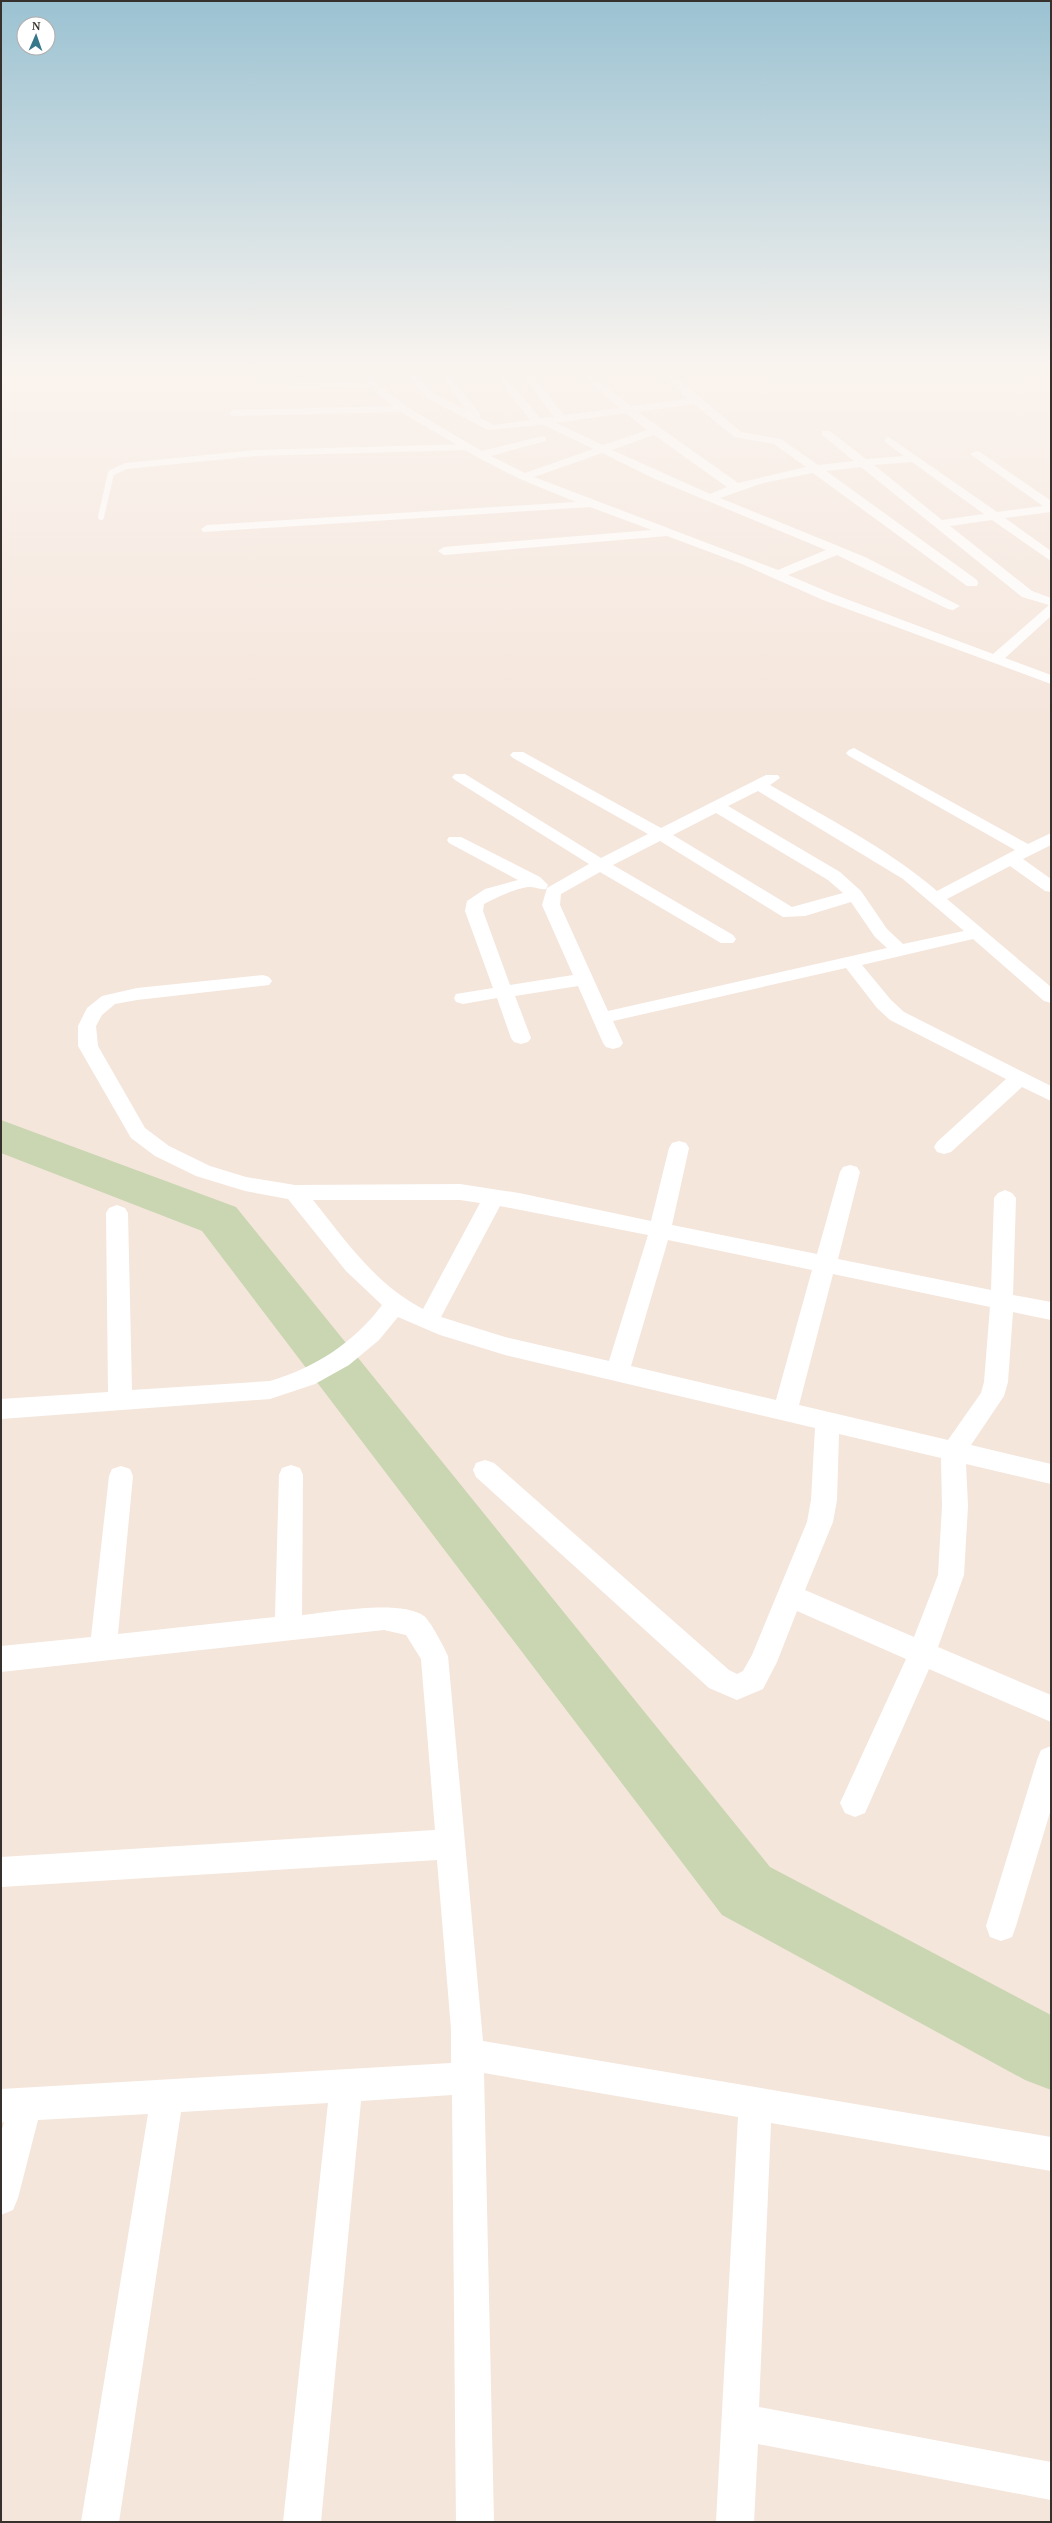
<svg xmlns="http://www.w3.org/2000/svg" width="1052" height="2523" font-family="'PT Serif',serif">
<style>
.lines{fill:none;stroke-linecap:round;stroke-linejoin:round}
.river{fill:#c9d6b1;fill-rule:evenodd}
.service{stroke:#fff;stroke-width:6}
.minor{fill:#fff;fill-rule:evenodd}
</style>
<rect width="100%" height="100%" fill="#f5e6dc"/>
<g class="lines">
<path class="river" d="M1,1120L236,1207L770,1867L1051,2015V2090L1025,2080L722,1915L202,1231L1,1153Z"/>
<path class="service" d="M101,517L111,473L126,466L255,453L466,447"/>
<path class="minor" d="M346,366H357L407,407L482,451L542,436L546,437V441L491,456L525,473L593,449L543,425L488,430L427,398L398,366H408L435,394L466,410L433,366H443L480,414V418L494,425L530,420L488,366H498L540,418L554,417L516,366H526L564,415L620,408L569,366H580L631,406L688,399L653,366H664L741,432L781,439L818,465L854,461L822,435V431H830L866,459L904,456L885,442V438L889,437L997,512L1043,506L970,454L976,451L980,452L1051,501V512L1005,518L1051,551V561L992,520L950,526L1032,591L1051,598V616L1005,658L1051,675V684L823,600L742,564L667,536L444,555L438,551L444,547L652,530L590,507L203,532L201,529L207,525L576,502L520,479L477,457L401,412L233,416L228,413L233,410L393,406L371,388L290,389L285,386L290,383L364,382ZM694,404L734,437L774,444L806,467L738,483L638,412ZM626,413L647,430L603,445L556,423ZM654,435L727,487L710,494L612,450ZM602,453L655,479L826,550L778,570L534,477ZM912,462L984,514L942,520L874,465ZM861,467L1022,597L1049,605L993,654L833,594L788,575L837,555L948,609L953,610L960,606L865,557L720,498L763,483L813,473L967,586H977L978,583L977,580L826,471Z
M614,366H624L628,373L619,375Z
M854,748L1028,844L1051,833V845L1023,859L1051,879V892L1045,891L1010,866L947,899L1051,987V1003L1044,1001L973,939L862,965L891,1000L904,1012L1051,1086V1101L1022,1087L951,1152L944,1154L937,1152L934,1147L937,1142L1006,1079L890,1020L877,1008L846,968L613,1021L623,1043L620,1047L613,1049L606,1047L603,1043L578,986L515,996L531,1038L528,1042L521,1044L514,1042L511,1038L497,998L463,1004L456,1002L454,998L456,994L493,988L465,911L467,901L485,889L518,880L449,843L447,840L449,837H461L540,877L548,885L546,889C539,890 536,887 530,887C518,887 495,898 484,904L483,911L510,985L573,975L542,905L547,888L589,864L455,780L452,777L455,774H465L601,858L648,834L513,758L510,755L513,752H523L661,828L766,775H778L780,778L770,785C827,818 887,848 937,891L1015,850L849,756L846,753L849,750ZM758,791L903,879L964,931L903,944L887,929L861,891L840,872L728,806ZM716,813L828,880L843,893L792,907L673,835ZM660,841L783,917L805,916L851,902L875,937L887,948L608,1011L560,905L561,894L600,872L721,943H733L736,939L733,935L613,865Z
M263,975L269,977L272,981L269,985L137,1000L115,1004L102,1015L96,1026L98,1046L145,1128L169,1146L210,1166L246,1177L295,1185L460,1184L519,1193L651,1221L669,1148L672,1143L679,1141L686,1143L689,1148L672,1225L817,1254L840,1172L843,1167L850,1165L857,1167L860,1172L838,1259L991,1290L994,1198L998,1193L1005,1190L1012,1193L1016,1198L1013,1295L1051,1302V1320L1013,1312L1008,1382L1004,1396L971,1445L1051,1464V1484L966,1464L968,1506L964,1575L938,1647L1051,1695V1722L929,1669L865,1813L855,1817L845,1813L840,1803L906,1659L797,1611L777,1662L763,1689L737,1700L709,1688L476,1477L473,1470L476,1463L485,1460L494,1463L729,1670L737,1674L743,1671L752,1655L807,1522L811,1500L815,1428L505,1355L440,1335L398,1317L379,1340L349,1365L315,1384L270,1399L1,1419V1399L108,1392L106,1213L109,1208L117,1205L125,1208L128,1213L132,1390L270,1381C314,1368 354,1343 382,1305L346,1271L288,1199L245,1191L196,1176L155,1156L131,1138L78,1046V1026L87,1008L102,996L137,988ZM313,1200H460L480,1203L423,1309C376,1285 345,1240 313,1200ZM500,1206L648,1235L609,1361L505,1337L441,1317ZM668,1240L812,1270L776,1400L631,1366ZM833,1274L990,1307L984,1382L981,1393L948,1440L799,1405ZM839,1434L941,1458L942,1506L938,1575L914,1637L805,1590L833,1522L837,1500Z
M291,1465L300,1468L303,1475L302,1615C331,1612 400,1599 424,1616C431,1622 444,1647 448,1656L483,2041L1051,2137V2171L771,2123L759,2407L1051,2462V2500L758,2444L754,2522H716L738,2117L484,2073L494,2522H456L452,2095L361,2101L321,2522H283L328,2103L181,2112L119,2522H81L148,2114L38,2120L18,2198L13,2210L1,2215V2133L4,2122L1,2123V2089L451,2063V2029L437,1860L1,1887V1857L435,1830L421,1659L406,1635L384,1630L1,1672V1646L91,1637L109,1476L112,1469L121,1466L130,1469L133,1476L118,1634L275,1617L279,1475L282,1468Z
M1051,1746V1809L1016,1926L1012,1937L1001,1941L990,1937L986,1926L1037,1760L1041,1750Z"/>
</g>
<linearGradient id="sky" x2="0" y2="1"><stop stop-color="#9bc2d2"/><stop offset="0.51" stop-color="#faf4ef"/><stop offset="1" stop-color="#faf4ef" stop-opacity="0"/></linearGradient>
<rect width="1052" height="719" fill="url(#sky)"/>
<rect width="1052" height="2523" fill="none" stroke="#36312d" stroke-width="4"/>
<g transform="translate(36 36) rotate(2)"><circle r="19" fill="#ffffff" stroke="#afadab"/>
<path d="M0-3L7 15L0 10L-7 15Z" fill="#36778a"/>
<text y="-6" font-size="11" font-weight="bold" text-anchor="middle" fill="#36312d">N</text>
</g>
</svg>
